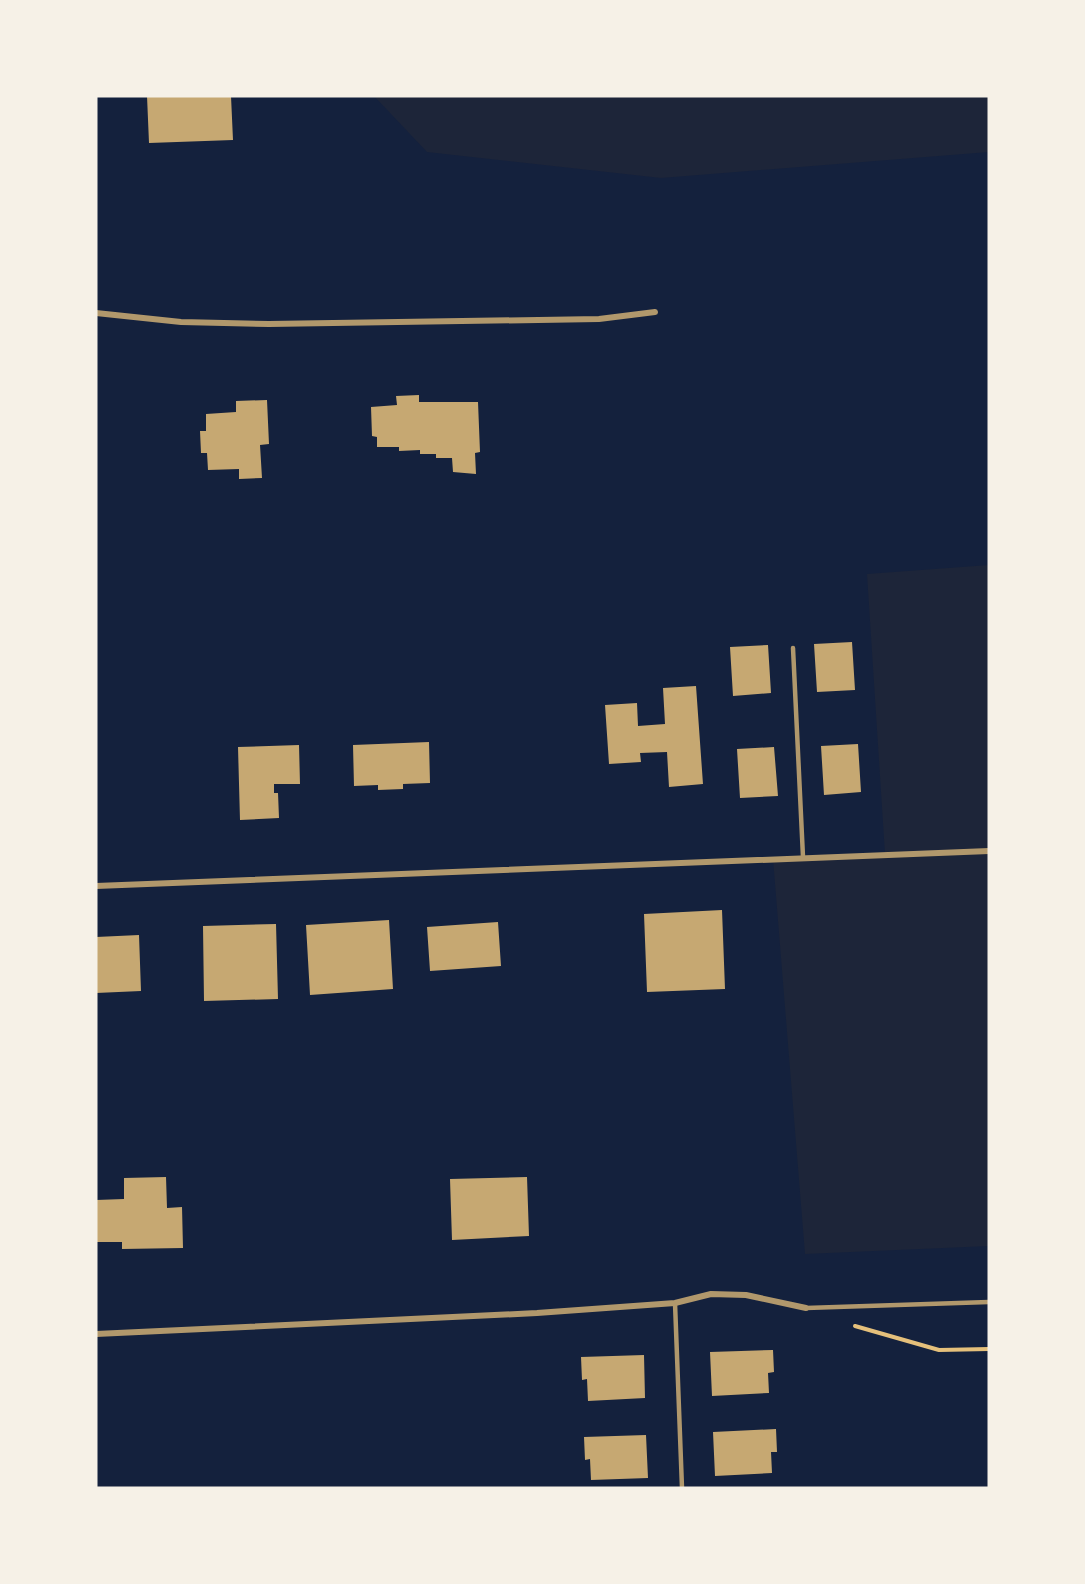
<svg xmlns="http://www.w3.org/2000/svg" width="1085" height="1584" font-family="'PT Sans',sans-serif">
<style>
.green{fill:#1d2539}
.building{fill:#c6a872}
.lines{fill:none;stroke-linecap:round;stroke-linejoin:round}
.path{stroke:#e5c07b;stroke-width:4}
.service{stroke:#b1986c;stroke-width:4.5}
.minor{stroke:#b1986c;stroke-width:6}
</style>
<rect width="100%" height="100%" fill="#14213d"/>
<path class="green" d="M374,96H989V152L661,178L427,152Z
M989,565V1246L805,1254L773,859L885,854L867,574Z"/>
<path class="building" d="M147,96H231L233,140L149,143Z
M419,395V402H478L480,452L475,453L476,474L453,472L452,458H436V454H420V450L399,451V447H377V437L372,436L371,407L397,405L396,396Z
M267,400L269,444L260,445L262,478L239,479V469L208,470L207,453H201L200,431H206V414L236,412V401Z
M852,642L855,690L817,692L814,644Z
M768,645L771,693L733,696L730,647Z
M696,686L703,784L669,787L667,752L640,753L641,762L609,764L605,705L637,703L638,726L665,724L663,688Z
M429,742L430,783L403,784V789L378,790V785L354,786L353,745Z
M858,744L861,792L824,795L821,746Z
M299,745L300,784H274V793H278L279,818L240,820L238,747Z
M774,747L778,796L740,798L737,749Z
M722,910L725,989L647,992L644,914Z
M389,920L393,989L310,995L306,925Z
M498,922L501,966L430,971L427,927Z
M276,924L278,999L204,1001L203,926Z
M139,935L141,991L96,993V937Z
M166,1177L167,1208L182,1207L183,1248L122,1249V1242H96V1200L124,1199V1178Z
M527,1177L529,1236L452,1240L450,1179Z
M773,1350L774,1372L768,1373L769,1393L712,1396L710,1352Z
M644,1355L645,1398L588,1401L587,1379L582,1380L581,1357Z
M776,1429L777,1452H771L772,1473L715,1476L713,1432Z
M646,1435L648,1478L591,1480L590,1459L585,1460L584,1437Z"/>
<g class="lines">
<path class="path" d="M855,1326L939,1350L989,1349"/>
<path class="service" d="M793,648L803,857
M675,1303L682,1488
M806,1308L989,1302"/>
<path class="minor" d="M96,313L181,322L269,324L599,319L655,312
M96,886L989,851
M96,1334L537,1313L675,1303L711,1294L746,1295L806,1308"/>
</g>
<rect width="1085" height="1584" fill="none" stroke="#f6f1e7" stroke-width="195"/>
</svg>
